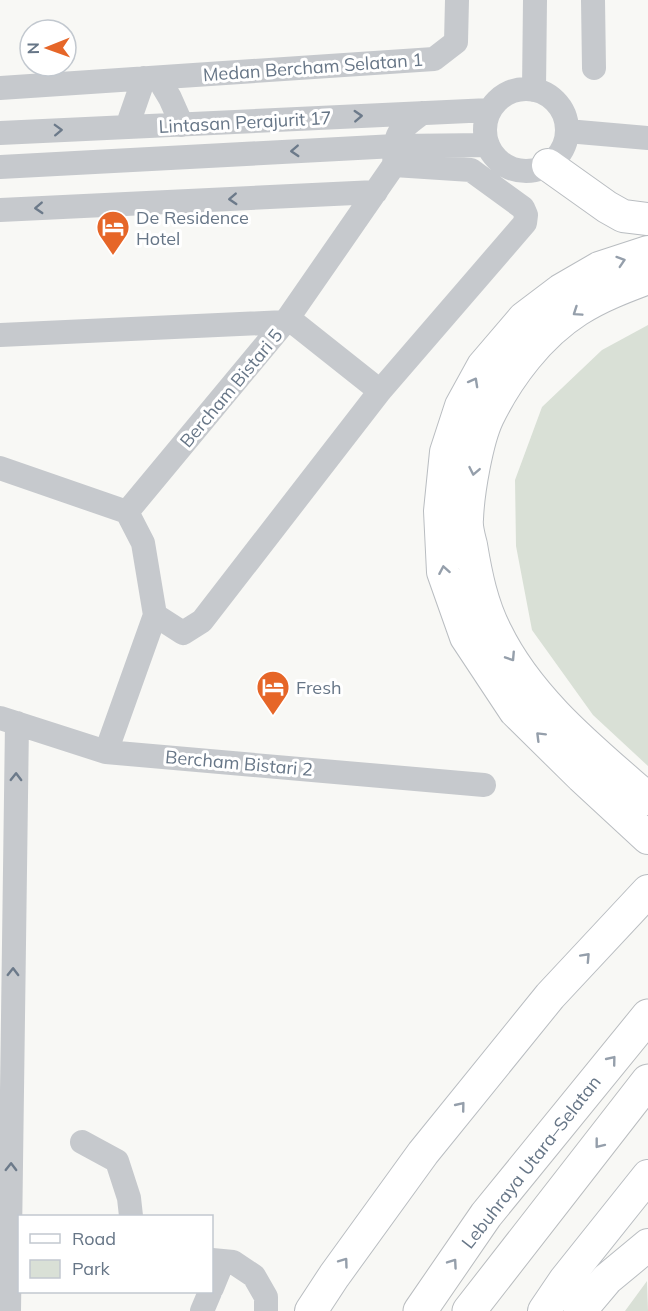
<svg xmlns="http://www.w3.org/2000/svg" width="648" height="1311" font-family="Mulish,sans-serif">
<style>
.green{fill:#d9e0d6}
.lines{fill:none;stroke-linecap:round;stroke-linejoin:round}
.major-casing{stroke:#b9bdc1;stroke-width:34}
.highway-casing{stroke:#b9bcbf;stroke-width:35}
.minor{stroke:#c6c9cd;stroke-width:24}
.major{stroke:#fff;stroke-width:32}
.highway{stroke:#fff;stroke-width:33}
.oneway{stroke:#6c7a8a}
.oneway2{stroke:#959fab}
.labels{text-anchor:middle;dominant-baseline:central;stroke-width:6;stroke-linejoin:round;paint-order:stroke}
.street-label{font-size:18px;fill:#677687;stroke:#fff}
.poi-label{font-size:18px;fill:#677687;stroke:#fff;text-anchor:start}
</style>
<rect width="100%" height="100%" fill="#f8f8f5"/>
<path class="green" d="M648,325V766L593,715L532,630L516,546L515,480L542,407L602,350Z
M647,1281L648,1311H625Z"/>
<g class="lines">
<defs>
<path id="major" d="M548,165L607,207L623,216L648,219
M648,252L599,268L561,290L524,318L483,366L461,406L446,452L440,511L443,572L466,637L515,711L582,777L648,838
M648,278C624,287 600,296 578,310C539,335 508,376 488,417C477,440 468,492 467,519C466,527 469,537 471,545C476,575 482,605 496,632C529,700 592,750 648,799
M311,1311L334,1276L423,1153L550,996L648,891
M544,1311L565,1280L648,1176
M580,1311L607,1279L648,1245"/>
<path id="highway" d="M420,1311L486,1215L648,1016
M469,1311L648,1081"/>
</defs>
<use href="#major" class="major-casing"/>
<use href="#highway" class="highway-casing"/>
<path class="minor" d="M593,0L594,68
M158,78L170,98L182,125
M0,88L434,59L456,42L457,0
M485 130a41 41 0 1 1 82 0a41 41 0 1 1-82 0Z
M534,90L535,0
M127,127L144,78
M567,131L648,138
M0,133L490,110
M0,167L395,146L488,145
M0,210L376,192
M288,318L380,391
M0,335L285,322
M0,468L127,512L288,318L394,165C396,132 395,133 422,113
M155,615L183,633L202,621L380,391L525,223L526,215L523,208L471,170L394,165
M0,718L106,752L484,785
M106,752L155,615L143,543L127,512
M82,1142L117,1161L129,1198L131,1216
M212,1260L233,1262L254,1276L266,1297V1311
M212,1288L223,1261
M9,1311L17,723
M202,1311L210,1292"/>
<use href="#major" class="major"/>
<use href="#highway" class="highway"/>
</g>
<defs><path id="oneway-chevron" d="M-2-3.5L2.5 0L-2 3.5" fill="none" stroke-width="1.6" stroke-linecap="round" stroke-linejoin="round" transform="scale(1.5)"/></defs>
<g class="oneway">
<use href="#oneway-chevron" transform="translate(358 116) rotate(-3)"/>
<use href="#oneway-chevron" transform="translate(58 130) rotate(-2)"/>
<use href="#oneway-chevron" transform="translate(295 151) rotate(177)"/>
<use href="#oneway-chevron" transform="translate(233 199) rotate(177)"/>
<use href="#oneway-chevron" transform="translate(39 208) rotate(177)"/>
<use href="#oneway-chevron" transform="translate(16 777) rotate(-89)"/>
<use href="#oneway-chevron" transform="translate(13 972) rotate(-89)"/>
<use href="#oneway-chevron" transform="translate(11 1167) rotate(-89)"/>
</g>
<g class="oneway2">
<use href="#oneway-chevron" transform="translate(621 261) rotate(-18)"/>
<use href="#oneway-chevron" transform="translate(577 312) rotate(146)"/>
<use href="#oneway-chevron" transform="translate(474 382) rotate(-61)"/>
<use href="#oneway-chevron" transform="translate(474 471) rotate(101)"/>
<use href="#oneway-chevron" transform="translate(444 570) rotate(-100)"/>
<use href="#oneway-chevron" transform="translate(511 657) rotate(57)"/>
<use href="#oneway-chevron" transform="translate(540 736) rotate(-135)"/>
<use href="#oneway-chevron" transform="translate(586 957) rotate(-47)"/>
<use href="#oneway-chevron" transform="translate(612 1060) rotate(-51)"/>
<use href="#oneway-chevron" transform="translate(461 1106) rotate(-51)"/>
<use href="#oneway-chevron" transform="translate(599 1144) rotate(128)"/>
<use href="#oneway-chevron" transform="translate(344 1262) rotate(-54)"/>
<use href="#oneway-chevron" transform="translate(453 1263) rotate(-55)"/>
</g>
<defs>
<symbol id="hotel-pin" viewBox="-11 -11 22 30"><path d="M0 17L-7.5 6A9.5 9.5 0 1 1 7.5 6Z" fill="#e66628" stroke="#fff"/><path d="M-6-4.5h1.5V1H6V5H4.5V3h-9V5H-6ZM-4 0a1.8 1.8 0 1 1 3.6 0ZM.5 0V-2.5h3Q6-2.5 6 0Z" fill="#fff"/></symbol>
</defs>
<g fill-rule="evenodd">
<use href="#hotel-pin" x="94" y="208" width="38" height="52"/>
<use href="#hotel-pin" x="254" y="668" width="38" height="52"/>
</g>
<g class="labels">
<g class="street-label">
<text transform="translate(313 67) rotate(-4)">Medan Bercham Selatan 1</text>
<text transform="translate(245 122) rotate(-3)">Lintasan Perajurit 17</text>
<text transform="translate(231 388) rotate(-50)">Bercham Bistari 5</text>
<text transform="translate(239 763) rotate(5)">Bercham Bistari 2</text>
<text transform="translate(531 1162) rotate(-52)">Lebuhraya Utara–Selatan</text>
</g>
<g class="poi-label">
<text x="136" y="217">De Residence<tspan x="136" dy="21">Hotel</tspan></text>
<text x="296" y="687">Fresh</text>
</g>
</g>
<rect x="18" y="1215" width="195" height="78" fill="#ffffff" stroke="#c2c8cf" stroke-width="1.5"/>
<rect x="30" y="1234" width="30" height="9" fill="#ffffff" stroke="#c2c8cf" stroke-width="1.5"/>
<text x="72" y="1245" font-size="18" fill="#677687">Road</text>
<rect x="30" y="1260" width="30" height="18" fill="#d9e0d6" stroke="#c2c8cf" stroke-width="1.5"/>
<text x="72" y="1275" font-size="18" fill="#677687">Park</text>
<g transform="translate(48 48) rotate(269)"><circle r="28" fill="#ffffff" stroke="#c2c8cf" stroke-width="1.5"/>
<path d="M0-4.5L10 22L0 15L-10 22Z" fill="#e66628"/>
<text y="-9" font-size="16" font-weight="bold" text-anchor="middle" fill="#677687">N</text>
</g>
</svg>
